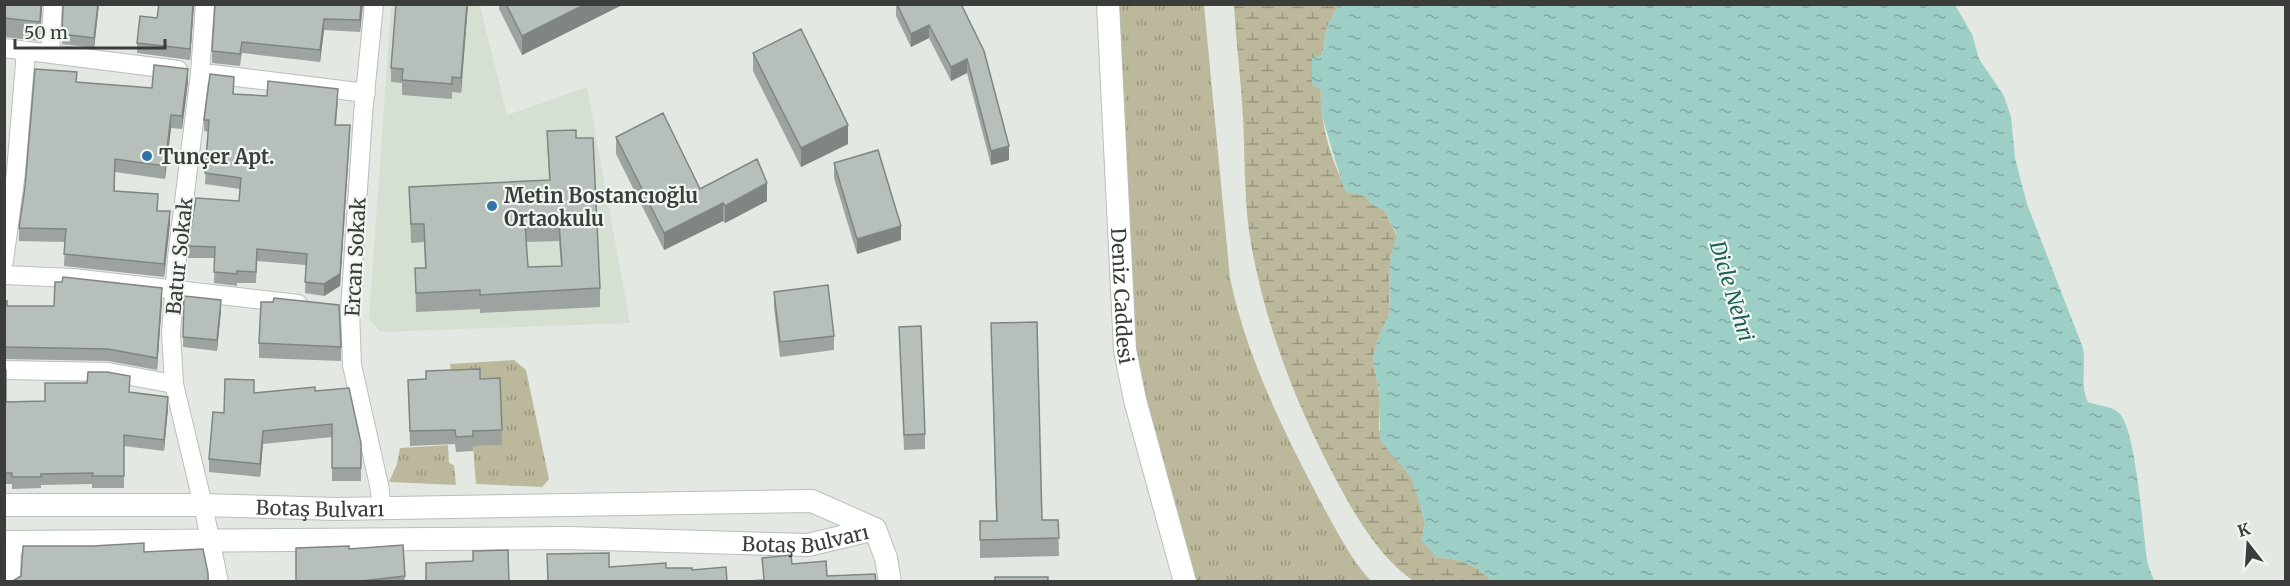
<svg xmlns="http://www.w3.org/2000/svg" width="2290" height="586" font-family="Merriweather,serif">
<style>
.built{fill:#d5e0d3}
.grass{fill:url(#grass-tufts)}
.wetland{fill:url(#wetland-marsh)}
.water{fill:url(#water-ripples)}
.lines{fill:none;stroke-linecap:round;stroke-linejoin:round}
.minor-casing{stroke:#b9bfb9;stroke-width:20}
.tertiary-casing{stroke:#b9bfb9;stroke-width:24}
.minor{stroke:#fff;stroke-width:18}
.tertiary{stroke:#fff;stroke-width:22}
.wall{fill:#9da4a0;fill-rule:evenodd}
.shaded-wall{fill:#7f8682}
.building{fill:#b6bfba;stroke:#7f8682;stroke-width:1.5;fill-rule:evenodd}
.poi-dot{fill:#3172a8;stroke:#f0f7f0;stroke-width:2}
.labels{text-anchor:middle;dominant-baseline:central;stroke-width:4.5;stroke-linejoin:round;paint-order:stroke}
.poi-label{font-size:20px;font-weight:bold;fill:#3b3d3b;stroke:#f0f7f0;text-anchor:start}
.street-label{font-size:20px;fill:#3b3d3b;stroke:#f0f7f0}
.water-label{font-size:21px;font-style:italic;fill:#1d5e56;stroke:#f0f7f0}
</style>
<defs>
<pattern id="grass-tufts" width="24" height="20" patternUnits="userSpaceOnUse" patternTransform="scale(1.5)"><rect width="24" height="20" fill="#bcb89b"/><path d="M3 7l-1-3M5 7V3M7 7l1-3M15 17l-1-3M17 17v-4M19 17l1-3" fill="none" stroke="#9a9780"/></pattern>
<pattern id="wetland-marsh" width="20" height="14" patternUnits="userSpaceOnUse" patternTransform="scale(1.5)"><rect width="20" height="14" fill="#bcb89b"/><path d="M1 5h8M5 5V1M11 12h8M15 12V8" fill="none" stroke="#9a9780"/></pattern>
<pattern id="water-ripples" width="26" height="14" patternUnits="userSpaceOnUse" patternTransform="scale(1.5)"><rect width="26" height="14" fill="#9ecfc7"/><path d="M2 4q2-2 4 0t4 0M15 11q2-2 4 0t4 0" fill="none" stroke="#82a9a3"/></pattern>
</defs>
<rect width="100%" height="100%" fill="#e3e9e2"/>
<path class="built" d="M391,5H480L507,115L587,87L630,323L380,332L369,319Z"/>
<path class="grass" d="M1108,5H1204L1230,278C1246,356 1286,437 1324,508C1338,533 1351,560 1371,581H1185L1135,400Z
M514,360L526,370L549,479L542,487L476,484L473,446L501,445L453,385L450,364Z
M448,445L449,463L454,465L456,485L389,482L397,464L400,448Z"/>
<path class="wetland" d="M1234,5H1339L1327,27L1322,55L1314,84L1321,90C1319,124 1333,163 1347,192L1366,196L1370,203L1384,210L1397,236L1390,261L1389,315L1377,341L1373,358L1380,398L1379,430L1412,479L1424,514L1425,524L1423,532L1437,558C1457,557 1479,566 1492,581L1415,582C1378,557 1353,512 1333,474C1293,398 1262,316 1249,231C1244,193 1245,156 1243,118C1241,80 1236,42 1234,5Z"/>
<path class="water" d="M1339,5H1955L1972,34L1979,59L2004,96L2011,117L2015,158L2027,204L2083,348C2086,365 2080,387 2088,402C2097,406 2109,405 2118,412C2136,425 2143,533 2147,560C2148,567 2152,574 2154,581L1492,582C1479,566 1457,557 1437,558L1421,540L1425,524L1412,479L1380,440V398L1373,358L1377,341L1389,315L1390,260L1397,235L1384,210L1370,203L1365,196L1347,192L1344,189L1321,113V90L1312,84V58L1322,55L1327,27Z"/>
<g class="lines">
<defs>
<path id="minor" d="M205,4L200,73L177,258L171,333L174,384L203,505L219,582
M374,4L363,114L350,310L352,365L379,485L382,508
M4,48L178,70
M50,54L53,4
M212,74L366,93
M4,261L16,172L26,51
M4,275L73,278L298,304
M4,370L108,372L174,384
M11,582L12,542"/>
<g id="tertiary">
<path id="s1" d="M1108,4L1125,350L1135,400L1185,582"/>
<path id="s2" d="M4,505H203L336,509L812,501L875,529"/>
<path d="M875,529L886,558L890,582"/>
<path id="s3" d="M4,542L568,538L808,545L875,529"/>
</g>
</defs>
<use href="#minor" class="minor-casing"/>
<use href="#tertiary" class="tertiary-casing"/>
<use href="#minor" class="minor"/>
<use href="#tertiary" class="tertiary"/>
</g>
<path class="wall" d="M4,4H42L40,41L4,37Z
M99,4L94,48L62,44V34Z
M159,4H194L190,60L137,53V43L157,18Z
M363,4L360,32L324,30L320,62L242,53L240,66L212,63V51Z
M396,4H468L461,93L452,92V99L402,95V83L391,82V68Z
M499,4H624L522,55L499,9Z
M896,4H961L1009,160L991,165L967,73L951,81L929,38L911,47L896,16Z
M753,53L848,144L801,167L753,71Z
M77,82L152,88L188,82L182,129L171,128L165,179L115,172V191L158,211L170,224L164,277L64,266L65,242L19,241V228L25,187Z
M234,88V94L338,101L336,125L350,137L340,286L324,296L305,293L306,265L257,261L256,283H237V286L214,283L215,258H188V246L239,201L240,189L205,184L208,132L204,131V120Z
M547,131L576,138L600,288V307L480,313V309L416,312L415,268H425L424,242L411,243L409,187L549,180ZM559,241L561,266L528,267L526,242Z
M616,137L700,189L767,201L725,223L723,221L664,250L616,154Z
M834,163L901,240L857,254L834,178Z
M774,292L834,336V350L780,357L774,307Z
M184,296L221,310L217,351L183,347Z
M162,300L157,370L108,361L4,359V301L7,306H54Z
M273,302L341,347V361L259,358V343Z
M991,323L1042,520H1058L1059,556L980,558V521H996Z
M899,327L925,434V449L904,450Z
M4,370L6,402L45,401L130,392L168,408L164,451L124,446V488H92V484L41,485V488L12,489V484H4Z
M480,379L502,430V445L473,446V451L456,452L455,444L410,446L408,380Z
M315,391L361,443V481H332V437L263,444L260,477L209,472V459L224,413Z
M403,545L405,582H296L349,549Z"/>
<path class="shaded-wall" d="M41,4H42L40,41V22Z
M98,4H99L94,48V38Z
M193,4H194L190,60V49Z
M361,4H363L360,32V20Z
M467,4H468L461,93V78Z
M586,4H624L522,55V36Z
M324,19V30L320,62V50Z
M929,25V38L911,47V34Z
M967,59V73L951,81V67Z
M188,69V82L182,129V116Z
M171,115V128L165,179V166Z
M350,125L340,286L324,296V284Z
M848,125V144L801,167V148Z
M1009,146V160L991,165V151Z
M767,183V201L725,223V206Z
M723,203V221L664,250V233Z
M170,211V224L164,277V264Z
M901,226V240L857,254V239Z
M162,288V300L157,370V358Z
M221,300V310L217,351V340Z
M168,397V408L164,451V440Z
M263,431V444L260,477V464Z"/>
<path class="building" d="M4,4H41L40,22L4,18Z
M63,4H98L94,38L62,34Z
M159,4H193L190,49L137,43L140,16L157,18Z
M215,4H361L360,20L324,19L320,50L242,42L240,54L212,51Z
M396,4H467L461,78L452,77V84L402,80L403,69L391,68Z
M506,4H586L522,36Z
M897,4H961L984,51L1009,146L991,151L967,59L951,67L929,25L911,34Z
M801,29L848,125L801,148L753,53Z
M154,65L188,69L182,116L171,115L165,166L115,159L114,191L158,194L157,211H170L164,264L64,254L66,229L19,228L25,187L35,69L77,72L76,82L152,88Z
M210,74L234,77L233,94L267,96L268,81L338,89L335,125H350L340,274L324,284L305,282L307,254L257,249L256,272L237,271V274L214,272L215,247L188,246L196,198L239,201L241,178L205,173L209,120H204Z
M663,113L700,189L757,159L767,183L725,206L723,203L664,233L616,137Z
M576,130V138H593L600,288L480,295V290L416,293L415,268H426L424,224H411L409,187L550,180L547,131ZM559,222L562,266L528,267L525,224Z
M878,150L901,226L857,239L834,163Z
M63,277L162,288L157,358L108,349L4,347V301H7V306H54L55,282H62Z
M828,285L834,336L780,342L774,292Z
M184,296L221,300L217,340L183,337Z
M274,298L339,305L341,347L259,343L261,302H273Z
M1037,322L1042,520H1058L1059,538L980,540V521H997L991,323Z
M921,326L925,434L904,435L899,327Z
M480,369V379L500,378L502,430L473,431V436L456,437L455,430L410,431L408,380L426,379V371Z
M4,370H6V402L45,401V383H87L88,372H107L130,376L129,392L168,397L164,440L124,435V476H92L93,473L41,474V477H12V473H4Z
M225,379L254,380V393L315,387V391L349,388L361,443V468H332V424L263,431L260,464L209,459L213,412L224,413Z
M144,543V552L203,549L208,573V582H11L21,576L23,546H93Z
M403,545L405,576L353,582H296V548L349,546V549Z
M508,550L509,582H426V563L473,561V551Z
M609,553V567L666,563V568H692V570L726,567L727,582H548L547,554Z
M791,555L792,564L826,561L827,576L875,574L876,582H736L764,580L762,558Z
M995,577H1048V582H995Z"/>
<g class="poi-dot">
<circle cx="147" cy="156" r="6"/>
<circle cx="492" cy="206" r="6"/>
</g>
<g class="labels">
<g class="poi-label">
<text x="159" y="156">Tunçer Apt.</text>
<text x="504" y="195">Metin Bostancıoğlu<tspan x="504" dy="23">Ortaokulu</tspan></text>
</g>
<g class="street-label">
<text transform="translate(179 256) rotate(-84)">Batur Sokak</text>
<text transform="translate(355 257) rotate(-87)">Ercan Sokak</text>
<text stroke="none"><textPath href="#s1" startOffset="292">Deniz Caddesi</textPath></text>
<text stroke="none"><textPath href="#s2" startOffset="316">Botaş Bulvarı</textPath></text>
<text stroke="none"><textPath href="#s3" startOffset="802">Botaş Bulvarı</textPath></text>
</g>
<g class="water-label">
<text transform="translate(1732 291) rotate(73)">Dicle Nehri</text>
</g>
</g>
<rect width="2290" height="586" fill="none" stroke="#3b3d3b" stroke-width="12"/>
<g transform="translate(2248 544) rotate(343)" stroke="#f0f7f0" stroke-width="4.5" paint-order="stroke">
<path d="M0-4.5L10 22L0 15L-10 22Z" fill="#3b3d3b"/>
<text y="-9" font-size="16" font-weight="bold" text-anchor="middle" fill="#3b3d3b">K</text>
</g>
<path d="M15 39v9h150v-9" fill="none" stroke="#3b3d3b" stroke-width="3"/>
<text x="24" y="39" font-size="18" fill="#3b3d3b" stroke="#f0f7f0" stroke-width="4.5" paint-order="stroke">50 m</text>
</svg>
